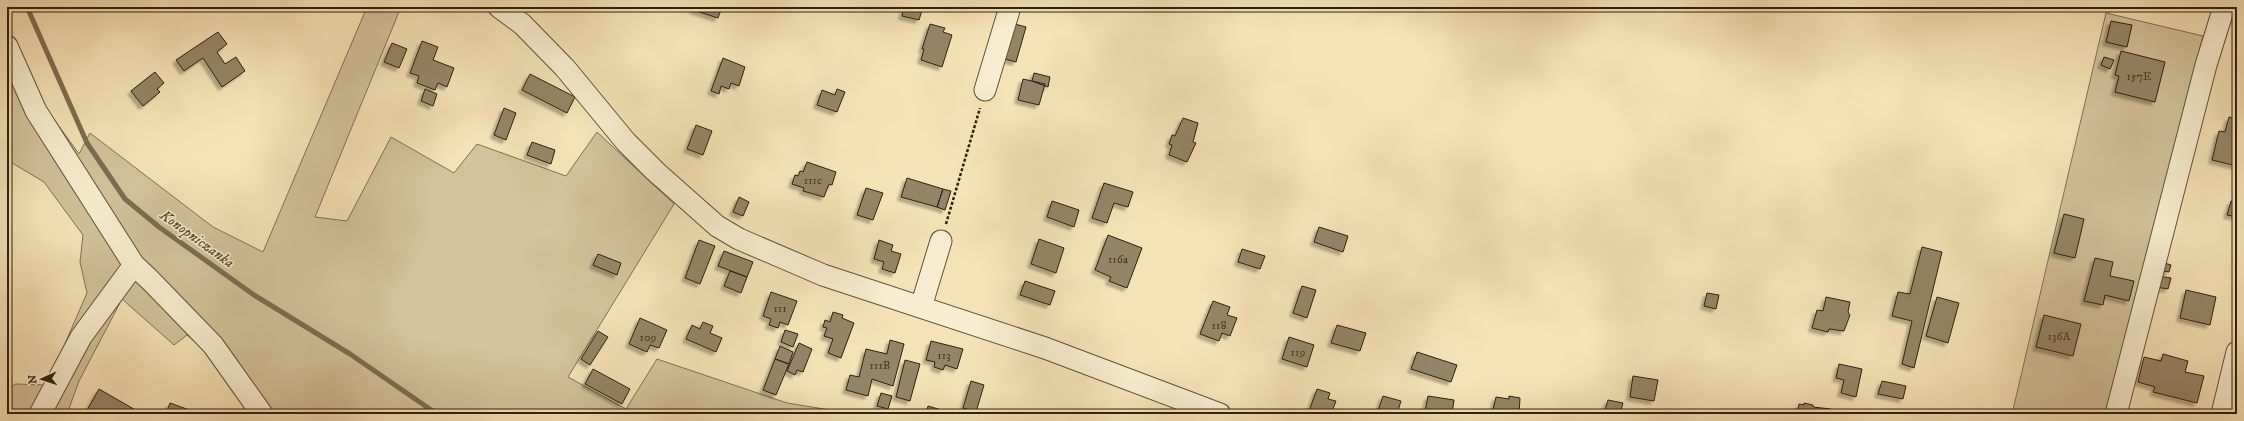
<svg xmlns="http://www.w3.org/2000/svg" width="2244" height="421" font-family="'IM FELL DW Pica',serif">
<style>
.green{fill:#d3c29b;stroke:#807156}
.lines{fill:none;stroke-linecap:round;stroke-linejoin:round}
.stream{stroke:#7d6d53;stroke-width:5}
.building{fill:#958568;stroke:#2e2012;filter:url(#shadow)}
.minor-casing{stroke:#60513b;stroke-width:23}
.path{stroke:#2e2012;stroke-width:2.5;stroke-dasharray:3 2;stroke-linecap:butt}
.minor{stroke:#f8edd0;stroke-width:21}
.labels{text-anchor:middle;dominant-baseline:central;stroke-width:3;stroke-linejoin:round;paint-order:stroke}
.number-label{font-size:12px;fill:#483928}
.water-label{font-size:15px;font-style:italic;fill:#5c4d38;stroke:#f8edd0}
</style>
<defs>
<filter id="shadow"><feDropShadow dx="-3.5" dy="3.5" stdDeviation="1" flood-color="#0004"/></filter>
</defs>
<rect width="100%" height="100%" fill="#f5e3b7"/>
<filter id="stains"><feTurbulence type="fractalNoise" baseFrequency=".005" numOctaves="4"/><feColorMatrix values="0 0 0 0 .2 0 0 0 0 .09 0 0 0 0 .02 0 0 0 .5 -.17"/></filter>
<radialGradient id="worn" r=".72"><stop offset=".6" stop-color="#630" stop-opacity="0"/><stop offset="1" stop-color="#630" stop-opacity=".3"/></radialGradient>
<path class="green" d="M367,7H401L315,217L347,221L391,137L454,173L477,144L566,176L597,132L674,204L568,377L626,409L657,359L787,403L855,414H251L212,355L187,335L174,345L122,299L79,381L67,414H7V391L15,384L47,385L87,293L80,262L83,235L44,182L7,160V70L22,103L53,118L79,154L90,133L213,227L263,252Z
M2106,13L2203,36L2110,414H2012Z"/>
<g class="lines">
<path class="stream" d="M27,7L87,143L125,199L159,227L254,295L350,354L437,414"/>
</g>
<path class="building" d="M694,7H722L718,18L693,10Z
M904,7H923L919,20L902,16Z
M2111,21L2132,25L2127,47L2106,42Z
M1011,23L1026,27L1016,62L1001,58Z
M930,24L945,28L943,32L952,35L942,67L921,60L924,49H922Z
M218,32L227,44L217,52L225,64L236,57L245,71L222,87L203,58L184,71L176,60Z
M422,41L438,47L433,60L454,68L447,87L438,83L435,90L417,83L419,76L410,73Z
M392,43L407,49L399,68L384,62Z
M2121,51L2165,62L2155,102L2115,92L2119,76L2115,75Z
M2104,57L2114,60L2110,69L2101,65Z
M723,58L745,67L739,86L731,83L729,89L721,86L719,94L711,91Z
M155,72L164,83L157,89L160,92L143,106L131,91Z
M1034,73L1050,77L1048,87L1032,81Z
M530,74L575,97L567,113L522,90Z
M1023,79L1045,84L1039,105L1018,100Z
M425,89L437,94L433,106L421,101Z
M837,89L845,92L837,112L817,105L822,90L835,95Z
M504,108L516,113L506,140L494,135Z
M2229,117L2237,119V166L2212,160L2219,131L2225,132Z
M1183,118L1198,123L1193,142L1196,143L1187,162L1169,155L1172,145L1169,144L1172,135L1175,136Z
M696,125L712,131L703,155L687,149Z
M532,142L555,150L551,164L527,155Z
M807,162L836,172L832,185L829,184L824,197L803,191L804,188L792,184L795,175L798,176L800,171L803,172Z
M907,178L943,189L937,207L901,197Z
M1104,183L1133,192L1128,207L1114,203L1107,223L1092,218Z
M866,188L883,193L873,220L857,215Z
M943,189L951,191L945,210L937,207Z
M739,197L749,202L743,216L733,212Z
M1052,201L1079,210L1074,227L1047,217Z
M2231,201L2237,202V217L2227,215Z
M2064,214L2084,219L2075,258L2054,253Z
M1319,227L1348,236L1343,252L1314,242Z
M1108,235L1142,248L1127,288L1109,281L1111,277L1095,270Z
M1039,239L1064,248L1056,273L1031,264Z
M699,240L715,246L700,284L685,278Z
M879,240L893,245L891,251L901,254L895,273L882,269L884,262L874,259Z
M1922,247L1942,252L1914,368L1902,364L1912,321L1892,316L1898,292L1910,294Z
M1242,249L1265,256L1260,269L1238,262Z
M724,251L753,262L747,277L718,266Z
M598,254L621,263L617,275L593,265Z
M2095,258L2113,262L2110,276L2134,281L2129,301L2105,295L2103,305L2084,301Z
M2161,262L2171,265L2169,272L2159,270Z
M730,271L747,277L741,293L724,286Z
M2158,276L2171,278L2168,289L2156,287Z
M1025,281L1055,291L1050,305L1020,295Z
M1302,286L1316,290L1307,318L1293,313Z
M2186,290L2216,297L2210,325L2180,318Z
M771,292L797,301L788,325L780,322L778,328L769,325L771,319L763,316Z
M1707,293L1719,295L1716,309L1704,306Z
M1826,297L1850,302L1848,312L1850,315L1844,331L1829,329L1828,332L1812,328L1817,310L1823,311Z
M1937,297L1959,303L1948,343L1926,336Z
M1213,301L1230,307L1227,315L1237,318L1230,336L1222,333L1219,341L1200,334Z
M833,312L843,315L842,318L854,323L841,358L828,353L833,339L824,336L827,328L823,327L825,320L830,322Z
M2044,315L2081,324L2073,356L2036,347Z
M640,318L667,330L659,348L650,345L647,352L629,344Z
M703,322L713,326L710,333L722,338L716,352L686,339L692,325L700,329Z
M1337,325L1366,333L1360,351L1331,343Z
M785,330L798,334L793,347L781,342Z
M598,331L608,337L590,365L581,359Z
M1289,337L1314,345L1307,367L1282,359Z
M890,340L904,344L893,386L872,379L868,396L846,390L850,375L859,377L866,349L887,354Z
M931,341L963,349L957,369L945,365L943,370L934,367L935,362L926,360Z
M799,343L812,349L803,372L797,370L795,375L787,371Z
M780,346L793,352L789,364L775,359Z
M1417,352L1457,365L1451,382L1411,369Z
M2163,354L2188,361L2185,372L2204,376L2197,403L2153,392L2155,387L2138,382L2144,357L2161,361Z
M775,359L789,364L776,395L763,390Z
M905,360L920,364L910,401L896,397Z
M1839,364L1862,369L1856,397L1841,393L1844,380L1836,378Z
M593,369L630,389L622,404L585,384Z
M1633,376L1658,380L1654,401L1630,397Z
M971,381L984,385L976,412L963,408Z
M1882,381L1906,386L1903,399L1878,394Z
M99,389L139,412L138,414H85Z
M1317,389L1330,393L1328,399L1336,401L1331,414H1308Z
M881,393L892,396L888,409L877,406Z
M1383,396L1401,401L1397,414H1377Z
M1428,396L1454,400L1452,414L1425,412Z
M1509,396L1520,398L1519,414H1492L1496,397L1509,399Z
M1608,400L1623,403L1620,414H1604Z
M170,403L195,412V414H166Z
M1804,403L1813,405V407L1831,409L1835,414H1797L1799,404L1804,405Z
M928,406L955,414H926Z
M1732,410L1747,413V414H1731Z"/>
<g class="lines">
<defs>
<path id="minor" d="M499,7L522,24L565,68L626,142L655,171L717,226L739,239L823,275L1045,348L1220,414
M7,46L36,111L134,265L150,280L213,345L262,414
M985,90L1010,7
M921,307L941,241
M40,414L81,337L134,265
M2116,414L2206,65L2224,7
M2222,414L2237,352"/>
</defs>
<use href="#minor" class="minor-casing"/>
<path class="path" d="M946,224L980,108"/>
<use href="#minor" class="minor"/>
</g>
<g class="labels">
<g class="number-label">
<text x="2139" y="76">157E</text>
<text x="813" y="180">111c</text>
<text x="1118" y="259">116a</text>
<text x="780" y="308">111</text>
<text x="1219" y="325">118</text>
<text x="2059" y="336">136A</text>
<text x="648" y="337">109</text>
<text x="1298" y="352">119</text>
<text x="944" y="355">113</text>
<text x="880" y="365">111B</text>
</g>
<g class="water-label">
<text transform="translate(197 239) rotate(36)">Konopniczanka</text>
</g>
</g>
<rect width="2244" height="421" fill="none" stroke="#f5e3b7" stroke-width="24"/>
<rect x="8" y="8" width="2228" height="405" fill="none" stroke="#2e2012" stroke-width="2"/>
<rect x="12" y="12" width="2220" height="397" fill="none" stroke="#2e2012"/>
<g transform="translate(42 379) rotate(267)" stroke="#f8edd0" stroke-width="3" paint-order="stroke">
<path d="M0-3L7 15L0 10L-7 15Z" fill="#2e2012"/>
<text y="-6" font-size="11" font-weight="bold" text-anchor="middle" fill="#2e2012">N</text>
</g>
<rect width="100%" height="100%" filter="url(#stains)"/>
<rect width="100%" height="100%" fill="url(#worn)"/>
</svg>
